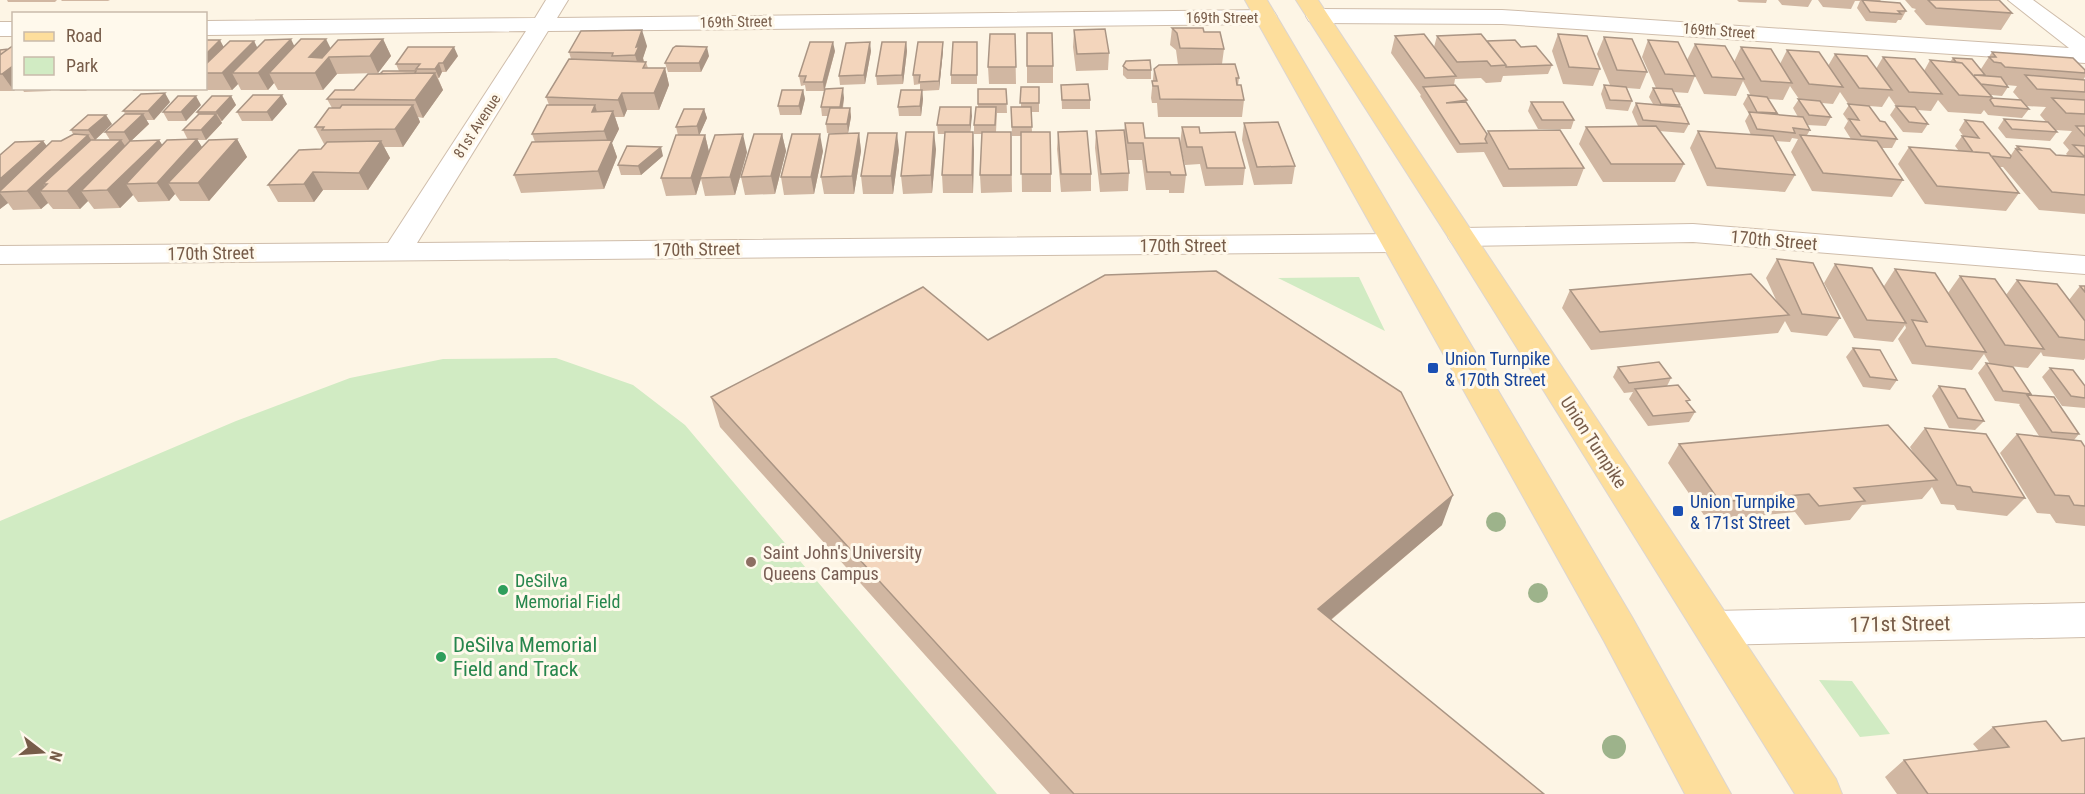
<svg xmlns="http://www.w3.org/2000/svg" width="2085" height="794" font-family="'Roboto Condensed',sans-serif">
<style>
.green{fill:#d1ebc3}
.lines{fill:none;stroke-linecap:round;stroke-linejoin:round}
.minor-casing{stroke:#cfbdab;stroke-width:2}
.major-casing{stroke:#dcd5d0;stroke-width:2}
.minor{fill:#fff;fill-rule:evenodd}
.major{fill:#fdde9c;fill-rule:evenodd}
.tree{fill:#9db38b}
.wall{fill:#d1b7a2;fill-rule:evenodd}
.shaded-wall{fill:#aa9584}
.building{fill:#f3d5bc;stroke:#aa9584;stroke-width:1.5}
.transit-dot{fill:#1a4fb4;stroke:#fff9ec;stroke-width:2}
.education-dot{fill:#8d6e63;stroke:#fff9ec;stroke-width:2}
.leisure-dot{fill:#2e9e5b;stroke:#fff9ec;stroke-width:2}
.labels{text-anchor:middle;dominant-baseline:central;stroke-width:6;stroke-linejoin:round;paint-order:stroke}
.far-street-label{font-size:15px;fill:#775c49;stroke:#fff9ec}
.street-label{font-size:18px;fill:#775c49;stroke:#fff9ec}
.transit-label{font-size:18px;fill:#164399;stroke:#fff9ec;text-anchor:start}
.education-label{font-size:18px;fill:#785e54;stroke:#fff9ec;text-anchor:start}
.leisure-label{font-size:18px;fill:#27864d;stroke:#fff9ec;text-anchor:start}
.near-street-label{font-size:21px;fill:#775c49;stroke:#fff9ec}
.near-leisure-label{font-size:21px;fill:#27864d;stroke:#fff9ec;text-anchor:start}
</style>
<rect width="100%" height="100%" fill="#fdf5e5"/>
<path class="green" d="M1359,277L1385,331L1278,278Z
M556,358L633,385L685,425L997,794H0V521L236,421L350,378L443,359Z
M1819,680L1852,681L1890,734L1860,737Z"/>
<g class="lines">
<defs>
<path id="minor" d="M546,0H568L557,18L1266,10L1274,12L1277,17L1274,22L1266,24L548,31L417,243L1395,234L1405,237L1409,243L1405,249L1395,252L0,264V246L388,243L526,31L206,35V21L535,18Z
M2008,0H2033L2085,38V63L1502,24L1317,23L1309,21L1306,16L1309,11L1317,9L1502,10L2069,48Z
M0,22H14V36H0Z
M1693,224L2085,256V274L1693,242L1462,246L1452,243L1448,237L1452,231L1462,228Z
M2085,603V637L1714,645L1700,640L1694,628L1700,616L1714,611Z"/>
<path id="major" d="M1245,0H1267L1632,617L1731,794H1685L1604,641Z
M1296,0H1318L1836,779L1842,794H1795L1448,237Z"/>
</defs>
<use href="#minor" class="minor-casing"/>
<use href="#major" class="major-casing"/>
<use href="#minor" class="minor"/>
<use href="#major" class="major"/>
</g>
<g class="tree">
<circle cx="1496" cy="522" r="10"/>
<circle cx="1538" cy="593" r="10"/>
<circle cx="1614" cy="747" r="12"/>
</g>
<path class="wall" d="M7,0H57L55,2H8Z
M61,0H110L108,1H62Z
M1737,0H1767L1766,3L1739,2Z
M1778,0H1812L1808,7L1782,5Z
M1818,0H1881L1880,1L1906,11L1901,20H1898L1896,23L1866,21L1857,8L1860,1H1855L1851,9L1823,7Z
M1905,0H1999L2012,13L2001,30L1926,25L1914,11L1916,9L1912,8Z
M1172,28L1204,32L1224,49L1222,64L1239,78L1238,85L1244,100L1242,117H1158L1157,103H1152L1151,98L1154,69L1178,65L1176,50L1170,45Z
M1074,30L1109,53L1108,70L1076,71L1073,47Z
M1027,33L1053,66V83H1027Z
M1015,34L1016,84H989L988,67Z
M1558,34L1600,69L1593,86L1563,84L1552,51Z
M1395,36L1434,47L1437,36L1487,41L1521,47L1552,65L1548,74L1503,76L1501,82L1486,83L1481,78L1455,79L1454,85L1467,100L1466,102L1487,134L1488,131L1584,168L1577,186L1503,187L1484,152L1457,153L1420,96L1421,95L1391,53Z
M1604,37L1647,72L1640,89L1627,88L1632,101L1628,111L1606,109L1601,94L1604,85H1610L1597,54Z
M383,39L391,56L378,73L337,74L323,90H278L274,83L268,90H241L238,84L232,90H206L205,88L206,40L224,47L254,41L257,48L294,46L331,48Z
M1648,40L1687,60L1695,44L1734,62L1741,47L1780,64L1787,50L1828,66L1835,54L1876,69L1883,57L1924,71L1930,60L1950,62L1953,58L1981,69L1992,52L2085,70V77L2083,80H2085V214L2039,210L2003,167H1999L2019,193L2006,211L1925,204L1898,164L1909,147L1959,151L1955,146L1962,136L1964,137L1959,130L1965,120L2011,155L2017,146L2056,155L2068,156L2066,154L2069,150L2063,143L2072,131L2055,130L2057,132L2050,141L2006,138L1998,128L2004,119L2046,122L2040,115L2046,107L2026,106L2029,109L2022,118L1988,115L1984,110L1981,114L1948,112L1938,100L1931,111L1917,110L1928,124L1922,133L1903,132L1890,115L1896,106L1889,96L1882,107L1869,106L1880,121L1897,139L1892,148H1882L1903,180L1892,197L1812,191L1791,152L1798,139L1792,138L1790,142L1775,141L1795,175L1785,192L1707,186L1690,148L1698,131L1751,135L1745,121L1749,114L1743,104L1748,95L1751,96L1743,81L1736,96L1704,94L1695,76L1688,93L1673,92L1680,105V107L1689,124L1684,133L1659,131L1684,164L1675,182H1603L1579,144L1586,127L1638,126L1632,112L1636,103L1653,104L1649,97L1653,88H1656L1642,57ZM2006,85L2017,86L2013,92L2020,100L1992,98L1991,95L2002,96L2008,87ZM1790,86L1799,99L1793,108L1798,117L1776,115L1777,113L1768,99L1783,100ZM1840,92L1849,105L1843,114L1848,121L1844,128L1851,139L1807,135L1810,130L1807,125L1826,126L1831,117L1822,103L1833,104Z
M906,42L907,51L903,84L877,85L876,76Z
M943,42V51L939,90L922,91L923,99L921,116H899L898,107L920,90V84L914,85L913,75Z
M977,42V84H951V75Z
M14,45V91H0V50L8,49Z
M647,46L643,58L644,62H646L648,68H665L669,85L659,110H627L624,117H615L619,129L612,143L617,157L604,189L521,193L514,175L535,142L532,134L549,105L546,97L571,59L569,52Z
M835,51L825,89L844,98L843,108H850L851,117L848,133H827L826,124L828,116H822L821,107L824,91H806L805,85L801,86L799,76Z
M871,51L865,84L840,85L839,76Z
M458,56L446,72H442L439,78H438L443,90L423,118L418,117L420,122L403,147H384L390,158L368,190H323L314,202H278L268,185L321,149L325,144H324L315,127L332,108L327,99L354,90L380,74L399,71L396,64Z
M709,56L701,72H668L665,63Z
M1123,66L1151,70V79H1127L1123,75Z
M1061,85L1090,100V109H1062Z
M1021,87H1039V112H1031L1032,132L1051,174V192H1022L1021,136H1012L1011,107H1021Z
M22,88H53L50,91L24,92Z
M59,88H89L86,91H60Z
M96,88H125L123,90H98Z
M132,88H161L159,91H133Z
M169,88H198L196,90H170Z
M978,89H1006L1007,113H997L996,132H1011L1012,192L981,193L980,175L982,134H974V125L978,107Z
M803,90L805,99L801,115H780L778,106Z
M231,96L236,105L222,121H221L222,123L206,140H197L202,147L237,139L247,157L209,201H180L175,194L169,201L138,202L133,195L120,208L94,209L88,201L80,209H53L48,203L41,209L13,210L8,203L0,209V155L43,141L47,146L61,141L73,134L71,130L112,124L95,140H91V141L110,140L105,132L126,114L123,111L170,102L154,120H146L149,124L131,141L159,140L162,145L188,140L183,130L198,115L197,112Z
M1531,102L1574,120L1571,129H1538L1528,111Z
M287,104L272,121H242L237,112Z
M201,105L186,121H168L163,112Z
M971,107L970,132L974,150L973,193H943L942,175L945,134H938L937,125Z
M704,109L707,118L699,135H705L709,152H747L735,195L705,196L701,179L696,195L666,196L661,178L678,135L676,127Z
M1125,123L1145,138L1186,175L1184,193H1169V190H1146L1142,160H1128L1129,173L1128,191L1100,192L1095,148L1096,131L1124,134Z
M1244,123L1295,166L1292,184L1254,185L1242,140Z
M1182,127L1200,133L1245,168L1243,185L1205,186L1200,164L1185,165L1180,144Z
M1058,132L1091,174V191L1061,192L1057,149Z
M859,133L861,151L854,194H824L821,177Z
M782,134L786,151L775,194L745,195L741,177Z
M936,149L932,193L903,194L901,176Z
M899,150L893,194H863L861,176Z
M823,151L814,194L784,195L781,177Z
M663,156L641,175H621L618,165Z
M1777,259L1840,318L1827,336L1791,332L1785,321L1778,333L1591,350L1562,308L1570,290L1777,302L1766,278Z
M1835,264L1884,286L1895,269L1948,293L1960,276L2006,295L2017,280L2069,300L2080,286H2085V358L2084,360L2043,356L2041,352L2028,368L1990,364L1984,354L1972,370L1912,364L1898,339L1906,328L1905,325L1893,342L1854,338L1824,283Z
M988,340L1442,525L1331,620L1544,794H1050L720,427L711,397Z
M1853,348L1897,380L1890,390L1863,387L1846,357Z
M1986,363L2031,394L2030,395L2079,434L2074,440L2085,447V526L2056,523L2050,514L2037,513L2000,453L2017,434L2039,436L2019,405L2020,404L1995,401L1978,373Z
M1618,367L1671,378L1667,386L1688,403L1695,412L1689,422L1648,426L1629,399L1633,392L1624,393L1613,377Z
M2050,368L2085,386V408L2062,406L2042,377Z
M1939,386L1984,421L1975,430L1949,428L1932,396Z
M1925,428L2025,498L2007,516L1957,510L1954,505L1941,504L1932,487L1922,499L1862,505L1850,520L1805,525L1795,512L1708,521L1668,463L1679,444L1914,454L1910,447Z
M1993,727L2085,794H1897L1885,777L1904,760L1979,751L1973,744Z"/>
<path class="shaded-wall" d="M642,30L647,46L643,58L644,63L640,72L635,55L636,47Z
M291,39L299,56L269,73L274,83L268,90L258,73Z
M326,39L334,55L329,57L337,74L323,90L315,73L309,57Z
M383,39L391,56L378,73L370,56Z
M220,40L229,57L206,73V54Z
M254,41L262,57L232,73L238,84L232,90L222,73Z
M833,42L835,51L824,91L823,82Z
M870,42L871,51L865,84L864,75Z
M906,42L907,51L903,84L902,75Z
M943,42V51L939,90V81Z
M454,47L458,56L446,72L443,63Z
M707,47L709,56L701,72L699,63Z
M439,63L442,72L439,78L435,69Z
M14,65V74H12L14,76V88H17L14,91L2,74Z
M665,68L669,85L659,110L654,93Z
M435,73L443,90L423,118L415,100Z
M843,88L844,98L841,116L840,107Z
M803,90L805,99L801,115L799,106Z
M922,90L923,99L921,116L920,106Z
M165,93L170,102L154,120L148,111Z
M622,93L627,110L624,117L618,100Z
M282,95L287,104L272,121L267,112Z
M196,96L201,105L186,121L181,112Z
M231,96L236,105L222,121L216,112Z
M413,105L420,122L403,147L395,129Z
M595,105L600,122L592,112Z
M971,107L972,116L970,134V125Z
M850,108L851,117L848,133L847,124Z
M704,109L707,118L699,136L697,126Z
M613,111L619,129L612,143L617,157L604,189L598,171L609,146L604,131Z
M143,114L149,124L130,142L124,132Z
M216,114L222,123L206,140L201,130Z
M106,115L112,124L95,140L88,130Z
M934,132L936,149L932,193L931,175Z
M973,132L974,150L973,193L972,175Z
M859,133L861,151L854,194L852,176Z
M897,133L899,150L893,194L891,176Z
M743,134L747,152L735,195L730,177Z
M782,134L786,151L775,194L771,176Z
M820,134L823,151L814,194L811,177Z
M88,135L100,153L43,184L48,191H40L48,203L41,209L27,191Z
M705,135L709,152L696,195L691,178Z
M197,139L208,157L168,183L175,194L169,201L157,183Z
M237,139L247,157L209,201L198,183Z
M121,140L133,157L81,191L88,201L80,209L67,191Z
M159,140L171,158L126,184L133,195L120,208L107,190Z
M43,141L56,159L0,192V179Z
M381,141L390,158L368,190L359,173Z
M661,147L663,156L641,175L638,166Z
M313,172L323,190L314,202L304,184Z
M0,193L8,203L0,209Z
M1453,495L1442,525L1309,638L1318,609Z"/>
<path class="building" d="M1862,0L1900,3L1906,11H1898L1901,14L1870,12Z
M1928,0H1999L2012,13L1936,8Z
M1172,28H1203L1204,32H1220L1224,49L1180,48L1177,33Z
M1105,29L1109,53L1077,54L1074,30Z
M642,30L636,47L639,46L635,55L612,56L613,53L569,52L581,31Z
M1027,33H1052L1053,66H1027Z
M990,34H1015L1016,67H988Z
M1424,34L1456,76L1425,78L1395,36Z
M1481,34L1506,65L1491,66L1487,61L1457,62L1437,36Z
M1558,34L1587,36L1600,69L1569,67Z
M1604,37L1632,39L1647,72L1617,70Z
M291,39L258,73H232L265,40Z
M301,39H326L309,57L322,58L338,40L383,39L370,56L329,57L315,73H269Z
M206,40H220L206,54Z
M1515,40L1521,47L1536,46L1552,65L1506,67V65L1487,41Z
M1648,40L1678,42L1695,76L1665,74Z
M230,41H254L222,73H206V64Z
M810,42H833L823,82H804L806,76H799Z
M870,42L864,75L839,76L846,43Z
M882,42H906L902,75L876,76Z
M918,42H943L939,81L919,82L920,75H913Z
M953,42H977V75H951Z
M1695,44L1725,46L1744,79L1712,77Z
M14,45V65L2,74H0V55Z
M676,46L707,47L699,63H665L673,48Z
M408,47H454L443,63H439L435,69H416L420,64H396Z
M1741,47L1771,49L1792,83L1761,81Z
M8,49L0,55V50Z
M1787,50L1819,52L1843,87L1809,84Z
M1992,52L2073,58L2085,70V73L2005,67L2001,63L1994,62L1989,57H1996Z
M1835,54L1867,56L1892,90L1859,88Z
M1883,57L1915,59L1942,94L1909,92Z
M1953,58L1972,59L1985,75H1974L2001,77L2008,87L1981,84L1962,63L1956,62Z
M569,59L646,62L643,68H665L654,93H622L618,100L546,97Z
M1150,60L1151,70H1128L1123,66L1126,61Z
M1930,60L1962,63L1992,97L1959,95Z
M1235,64L1239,78H1236L1237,85H1241L1244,100L1160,99L1158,86H1153L1152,81H1157L1154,69L1159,65Z
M383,71H416L415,73L380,74Z
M435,73L415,100L327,99L335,90H354L368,74Z
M2025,75L2085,80V92L2037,89Z
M1088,84L1090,100H1062L1061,85Z
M1455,85L1467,100L1446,103L1466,102L1487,134L1485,139L1487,143L1460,144L1423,87Z
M1604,85L1626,87L1632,101L1610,100Z
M1021,87H1039V103H1020Z
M843,88L840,107H821L825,89Z
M1653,88L1672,89L1680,105L1661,104Z
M978,89H1006L1007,104H978Z
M782,90H803L799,106H778Z
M901,90H922L920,106L898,107Z
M165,93L148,111H123L141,94Z
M253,95H282L267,112H237Z
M1748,95L1767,97L1777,113L1757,112Z
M178,96H196L181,112H163Z
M212,96H231L216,112H197Z
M1992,98L2021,100L2029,109L1994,106L1990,100Z
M2052,98L2085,100V114L2066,113Z
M1798,99L1820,101L1831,117L1809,115Z
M1531,102H1563L1574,120H1542Z
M1636,103L1681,107L1689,124L1643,120Z
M1848,104L1869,106L1880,121L1885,122L1897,139L1861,136L1849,119L1859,120Z
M342,105H413L395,129L322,130L324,127H315L329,108H340Z
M547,105H595L592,112L613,111L604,131L532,134Z
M1896,106L1915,107L1928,124L1909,122Z
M940,107H971L970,125H937Z
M976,107H996L995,125H974Z
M1011,107H1031L1032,127H1012Z
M830,108H850L847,124H826Z
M684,109H704L697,126L676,127Z
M1749,112L1803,117L1810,130L1793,128L1795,133L1757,129Z
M125,114H143L124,132H105Z
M199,114H216L201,130H183Z
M88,115H106L88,130H71Z
M2004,119L2048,122L2057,132L2012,129Z
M1965,120L1983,122L2011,156L2010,158L1991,156L1989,153L1973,152L1962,136L1979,138Z
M1278,122L1295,166L1257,167L1244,123Z
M1125,123H1143L1145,138H1179L1186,175H1171L1170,172H1147L1143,143H1128Z
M1656,126L1684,164H1611L1586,127Z
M2076,126H2085V136Z
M1182,127H1199L1200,133L1235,132L1245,168H1207L1202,147H1187Z
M1124,130L1129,173L1101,174L1096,131Z
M1560,130L1584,168L1509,169L1488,131Z
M1087,131L1091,174H1061L1058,132Z
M1698,131L1773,136L1795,175L1716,168Z
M906,132H934L931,175L901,176Z
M945,132H973L972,175H942Z
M982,132H1011V175H980Z
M1021,132H1050L1051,174H1021Z
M859,133L852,176L821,177L829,134Z
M868,133H897L891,176H861Z
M74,134L88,135L27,191L0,192V191L52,141H61Z
M743,134L730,177L700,178L715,135Z
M754,134H782L771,176L741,177Z
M792,134H820L811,177H781Z
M676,135H705L691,178H661Z
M1800,135L1877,141L1903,180L1823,173Z
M197,139L157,183L126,184L167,140Z
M237,139L198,183H168L209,140Z
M91,140H121L67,191H40L47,184H43Z
M159,140L107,190L81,191L130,141Z
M612,140L598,171L514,175L532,142Z
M43,141L0,179V155L15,142Z
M381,141L359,173L313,172L304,184L268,185L299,150L321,149L327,142Z
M2073,145L2085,146V157Z
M627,146L661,147L638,166L618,165Z
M2017,146L2050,149L2056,155L2085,157V195L2052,192L2016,149L2021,150Z
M1909,147L1989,153L2019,193L1937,186Z
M1777,259L1813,263L1840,318L1802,314Z
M1835,264L1872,268L1906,323L1867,320Z
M1895,269L1935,273L1986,352L1926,346L1912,320L1927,322Z
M1216,271L1401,392L1453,495L1318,609L1544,794H1074L711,397L923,287L988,340L1105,275Z
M1751,274L1789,315L1600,332L1570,290Z
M1960,276L1995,279L2044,349L2005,345Z
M2017,280L2057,284L2085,321V340L2059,337Z
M2080,286H2085V292Z
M1853,348L1880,350L1897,380L1870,377Z
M1659,362L1671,378L1629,383L1618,367Z
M1986,363L2013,367L2031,394L2003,391Z
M2050,368L2073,370L2085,386V398L2071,396Z
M1678,385L1690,400L1686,401L1695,412L1653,416L1635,389Z
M1939,386L1965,389L1984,421L1958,418Z
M2027,395L2054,397L2079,434L2052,432Z
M1888,425L1937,480L1854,488L1865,501L1819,506L1809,494L1720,502L1679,444Z
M1925,428L1986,434L2025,498L1973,492L1970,487L1957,485Z
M2017,434L2081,441L2085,447V506L2074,505L2069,496L2055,495Z
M2046,721L2062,741L2085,738V794H1928L1904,760L2009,747L1993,727Z"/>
<g class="transit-dot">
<rect x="1427" y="362" width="12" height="12" rx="3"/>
<rect x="1672" y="505" width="12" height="12" rx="3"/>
</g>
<circle class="education-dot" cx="751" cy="562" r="6"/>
<g class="leisure-dot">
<circle cx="503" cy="590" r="6"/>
<circle cx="441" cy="657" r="6"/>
</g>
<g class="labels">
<g class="far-street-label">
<text x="1222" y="18">169th Street</text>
<text transform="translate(736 22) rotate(-1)">169th Street</text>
<text transform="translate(1719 31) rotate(4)">169th Street</text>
<text transform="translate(477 126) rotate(-57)">81st Avenue</text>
</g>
<g class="street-label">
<text transform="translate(1774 240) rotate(5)">170th Street</text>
<text x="1183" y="245">170th Street</text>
<text transform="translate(697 249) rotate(-1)">170th Street</text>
<text transform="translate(211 253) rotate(-1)">170th Street</text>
<text transform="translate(1594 442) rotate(57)">Union Turnpike</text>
</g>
<g class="transit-label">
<text x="1445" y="358">Union Turnpike<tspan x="1445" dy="21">&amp; 170th Street</tspan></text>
<text x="1690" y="501">Union Turnpike<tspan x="1690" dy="21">&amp; 171st Street</tspan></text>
</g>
<g class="education-label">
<text x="763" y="552">Saint John's University<tspan x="763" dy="21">Queens Campus</tspan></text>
</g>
<g class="leisure-label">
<text x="515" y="580">DeSilva<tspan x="515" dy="21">Memorial Field</tspan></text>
</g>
<g class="near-street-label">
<text transform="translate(1900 624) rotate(-1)">171st Street</text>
</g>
<g class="near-leisure-label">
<text x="453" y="645">DeSilva Memorial<tspan x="453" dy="24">Field and Track</tspan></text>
</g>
</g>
<rect x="12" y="12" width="195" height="78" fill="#fff9ec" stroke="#c9baab" stroke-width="1.5"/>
<rect x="24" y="32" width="30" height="9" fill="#fdde9c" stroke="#c9baab" stroke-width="1.5"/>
<text x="66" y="42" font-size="18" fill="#775c49">Road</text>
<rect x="24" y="57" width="30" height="18" fill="#d1ebc3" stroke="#c9baab" stroke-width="1.5"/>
<text x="66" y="72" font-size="18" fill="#775c49">Park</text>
<g transform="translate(42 752) rotate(107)" stroke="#fff9ec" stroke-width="4.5" paint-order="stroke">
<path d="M0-4.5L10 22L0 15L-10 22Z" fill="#775c49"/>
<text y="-9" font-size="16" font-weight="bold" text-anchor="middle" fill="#775c49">N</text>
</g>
</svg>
